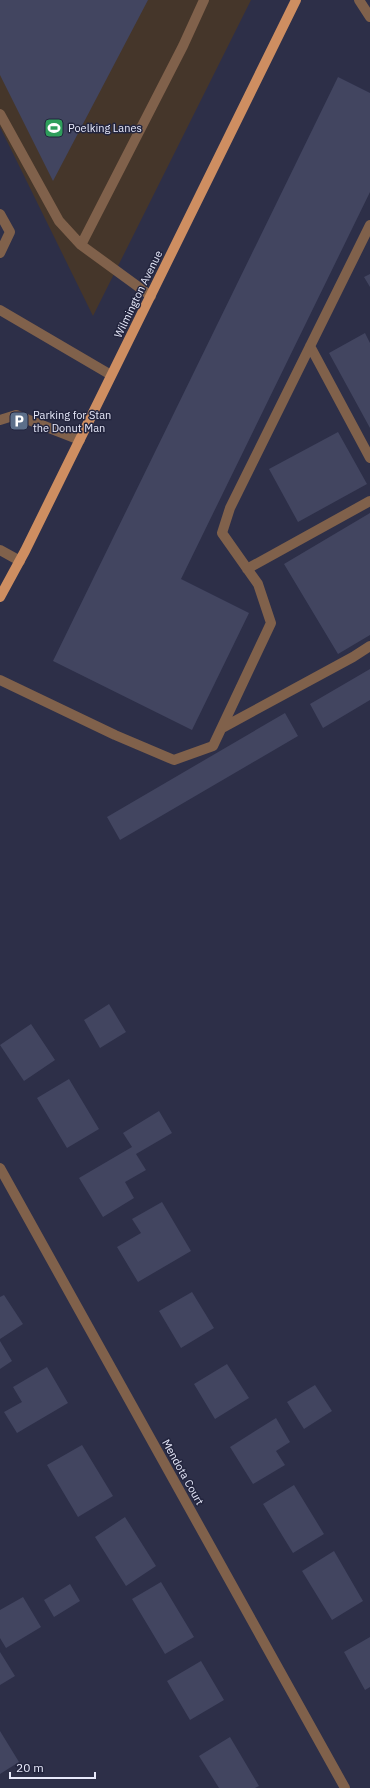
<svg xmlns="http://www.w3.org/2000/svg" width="370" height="1788" font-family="'IBM Plex Sans',sans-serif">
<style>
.commercial{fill:#45362a}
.building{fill:#424560}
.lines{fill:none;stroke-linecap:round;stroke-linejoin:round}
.minor{stroke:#80614b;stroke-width:10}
.major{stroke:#ce8e61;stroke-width:10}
.labels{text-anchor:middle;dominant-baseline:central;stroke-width:3;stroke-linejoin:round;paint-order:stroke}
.poi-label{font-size:11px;fill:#e7e9fa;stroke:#23253e;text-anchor:start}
.street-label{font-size:11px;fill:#e7e9fa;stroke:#23253e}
</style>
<rect width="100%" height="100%" fill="#2d2f48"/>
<path class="commercial" d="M0,0H251L93,316L0,127Z"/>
<path class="building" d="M0,0H148L53,181L0,75Z
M338,77L370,93V192L181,579L249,613L192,730L53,661Z
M370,274V287L364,277Z
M365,333L370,343V428L329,353Z
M338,432L367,484L298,522L269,469Z
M370,513V635L338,654L284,564Z
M370,669V700L323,728L310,704Z
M285,713L298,736L120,840L107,817Z
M109,1004L126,1032L100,1048L84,1020Z
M31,1024L55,1060L24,1081L0,1045Z
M69,1079L99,1129L67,1148L37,1098Z
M159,1111L172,1133L136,1154L146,1170L125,1182L134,1198L103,1217L79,1178L132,1147L123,1133Z
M162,1202L191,1251L138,1282L117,1247L141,1233L132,1219Z
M192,1292L214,1328L181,1348L159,1311Z
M4,1295L23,1324L0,1339V1297Z
M0,1341L12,1361L0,1369Z
M227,1364L249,1398L215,1419L194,1384Z
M47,1367L68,1403L17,1433L4,1412L22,1402L13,1387Z
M315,1385L332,1411L304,1429L287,1402Z
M276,1418L290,1442L276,1451L285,1465L253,1484L230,1447Z
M82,1445L113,1496L78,1517L47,1465Z
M294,1485L324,1534L293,1553L263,1504Z
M125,1517L156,1566L126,1586L95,1537Z
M334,1551L363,1601L332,1620L302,1571Z
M161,1582L194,1637L165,1654L132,1599Z
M70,1584L80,1601L54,1617L44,1600Z
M23,1597L41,1627L6,1648L0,1638V1610Z
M370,1637V1687L365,1690L344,1652Z
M0,1652L15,1676L0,1685Z
M201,1661L224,1700L190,1720L167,1681Z
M0,1731L19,1762L0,1774Z
M230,1737L259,1786L255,1788H219L199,1756Z"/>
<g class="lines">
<path class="minor" d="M359,0L370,17
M0,114L59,221L81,245L151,296
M0,214L10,232L0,253
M81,245L183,46L204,0
M0,310L111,375
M310,346L370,458
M0,420L16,415L80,440
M0,550L20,561
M247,569L370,501
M0,680L115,735L174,760L213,746L271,623L258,584L222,533L230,508L370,225
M222,728L353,657L370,646
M0,1168L345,1788"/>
<path class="major" d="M0,597L25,551L296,0"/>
</g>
<defs>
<symbol id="stadium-square" viewBox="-11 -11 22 22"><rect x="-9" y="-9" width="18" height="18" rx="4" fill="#2e9e5b" stroke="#23253e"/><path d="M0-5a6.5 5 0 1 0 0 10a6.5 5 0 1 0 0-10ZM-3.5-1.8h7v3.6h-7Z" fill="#fff"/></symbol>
<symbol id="parking-square" viewBox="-11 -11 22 22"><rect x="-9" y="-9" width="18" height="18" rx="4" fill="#5c6f8a" stroke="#23253e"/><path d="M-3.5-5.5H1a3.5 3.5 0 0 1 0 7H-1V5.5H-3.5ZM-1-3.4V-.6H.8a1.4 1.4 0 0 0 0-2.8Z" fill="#fff"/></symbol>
</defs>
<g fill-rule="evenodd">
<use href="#stadium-square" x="43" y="117" width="22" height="22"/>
<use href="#parking-square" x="8" y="410" width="22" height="22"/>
</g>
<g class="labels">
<g class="poi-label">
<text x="68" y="128">Poelking Lanes</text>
<text x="33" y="415">Parking for Stan<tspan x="33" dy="13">the Donut Man</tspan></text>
</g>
<g class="street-label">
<text transform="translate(138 294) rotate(-64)">Wilmington Avenue</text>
<text transform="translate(183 1472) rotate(61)">Mendota Court</text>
</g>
</g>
<path d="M10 1772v6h85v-6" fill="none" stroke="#e7e9fa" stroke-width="2"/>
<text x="16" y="1772" font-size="12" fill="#e7e9fa" stroke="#23253e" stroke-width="3" paint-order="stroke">20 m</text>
</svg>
